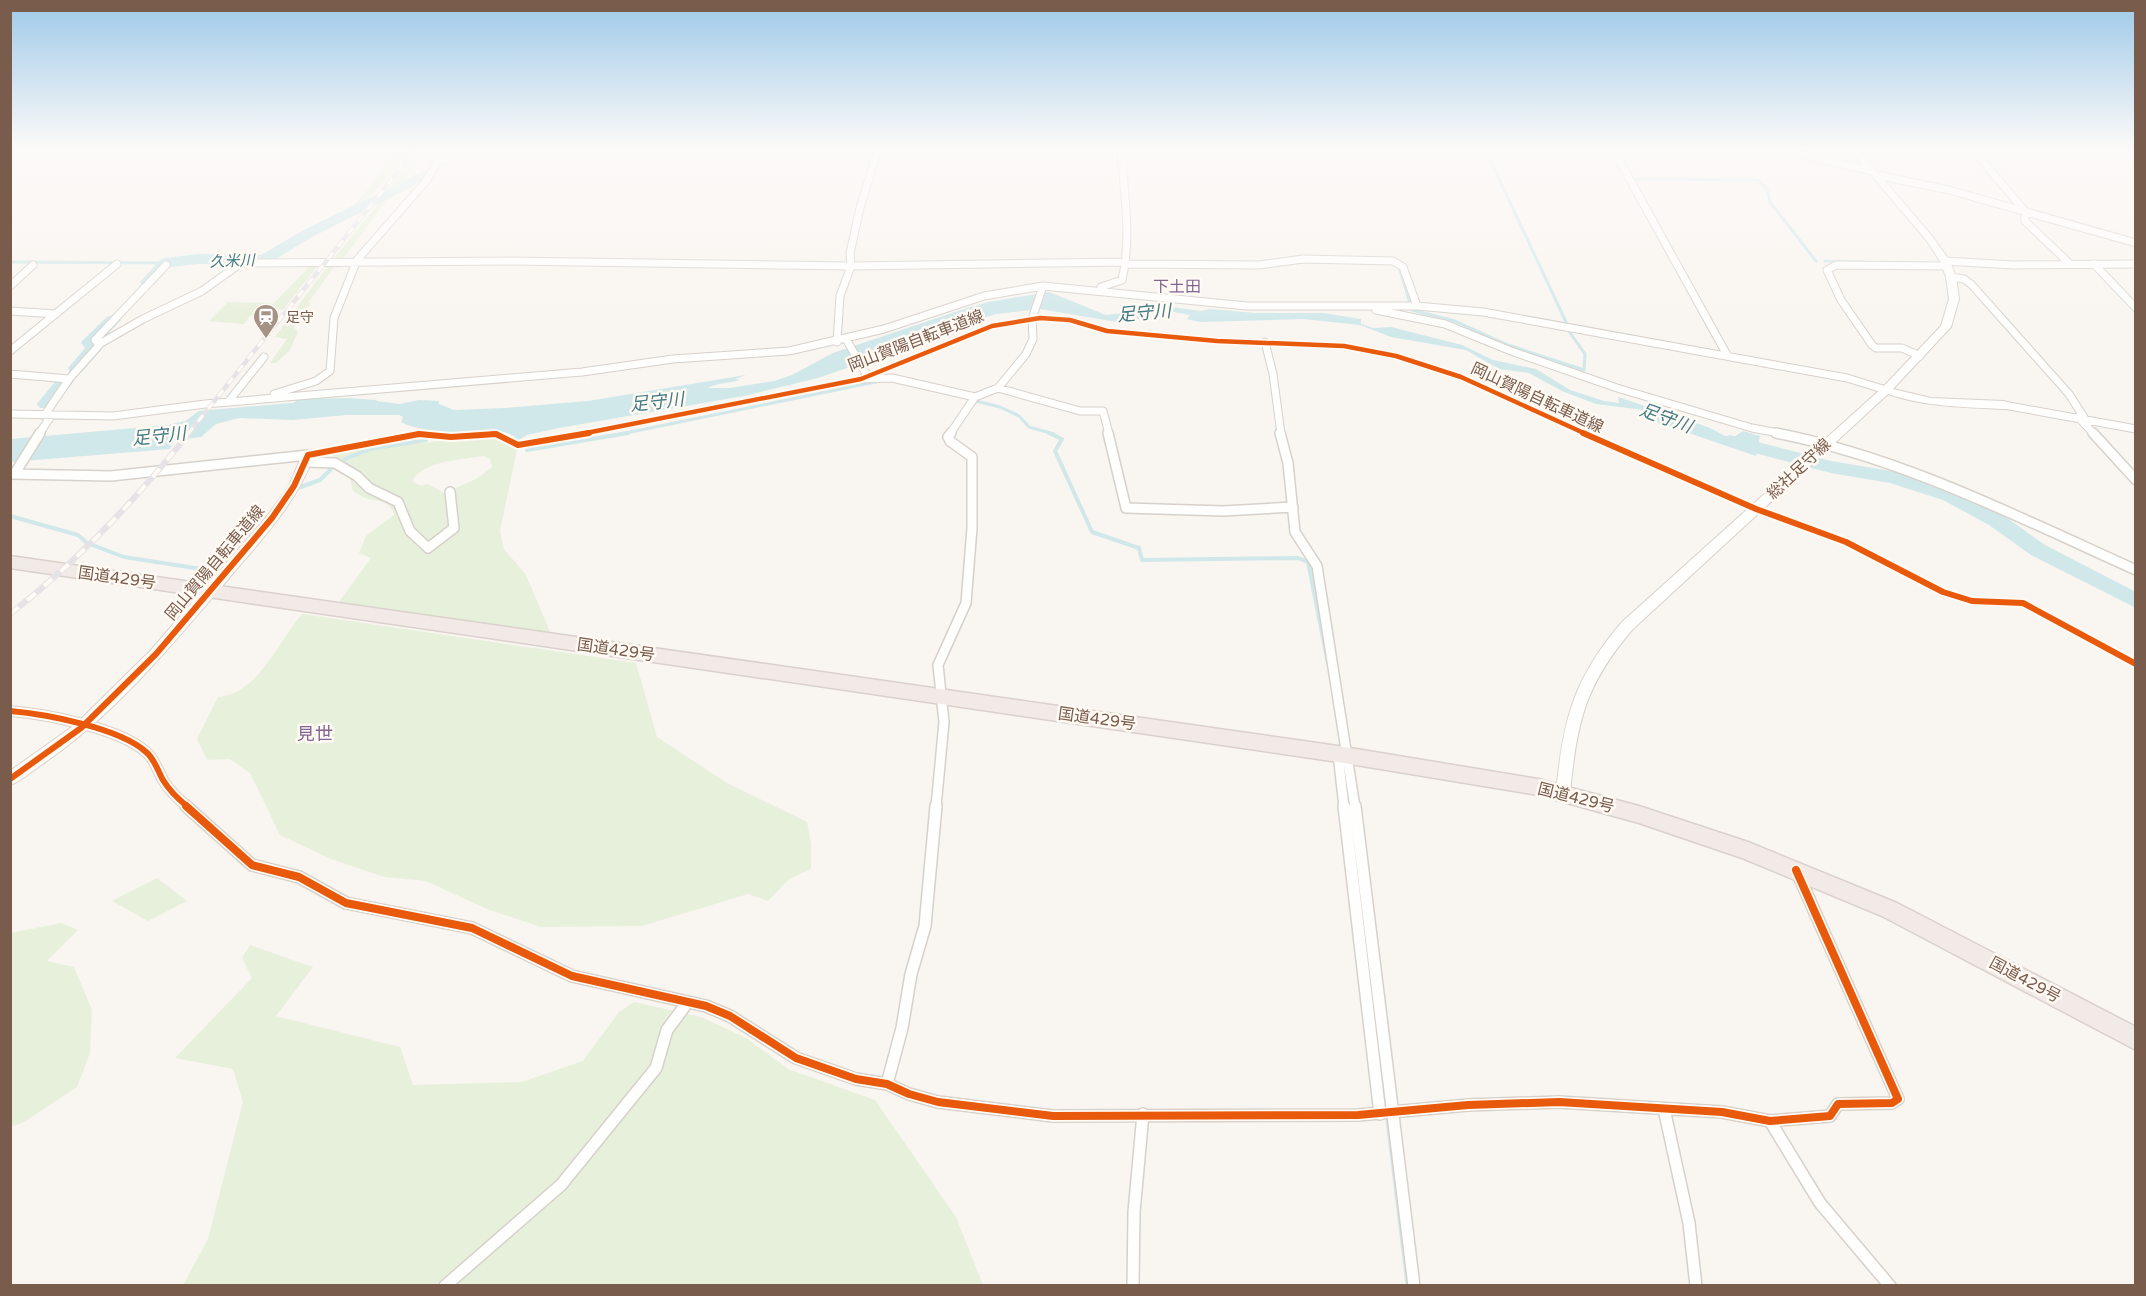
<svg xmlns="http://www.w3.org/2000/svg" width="2146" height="1296" font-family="'Varela Round','Noto Sans JP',sans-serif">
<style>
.green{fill:#e7f0db;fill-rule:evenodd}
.water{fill:#d0e8ea}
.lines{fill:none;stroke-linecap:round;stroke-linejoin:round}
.stream-far2{stroke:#d0e8ea;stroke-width:3}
.stream-far1{stroke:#d0e8ea;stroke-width:4}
.stream{stroke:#d0e8ea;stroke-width:4.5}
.river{fill:#d0e8ea;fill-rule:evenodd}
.street-far2-casing{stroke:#d7d1cb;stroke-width:9}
.street-far1-casing{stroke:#d7d1cb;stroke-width:12}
.street-casing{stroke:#d7d1cb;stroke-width:14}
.secondary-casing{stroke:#d9d2cb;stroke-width:2}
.highway-casing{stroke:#dad1cc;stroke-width:3}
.street-far2{stroke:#fefefd;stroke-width:7}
.street-far1{stroke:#fefefd;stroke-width:9}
.street{stroke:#fefefd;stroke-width:11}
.secondary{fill:#fefefd;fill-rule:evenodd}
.highway{fill:#f2eae7;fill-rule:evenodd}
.rail-far1-casing{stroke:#e6e3e7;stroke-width:4.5}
.rail-casing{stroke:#e6e3e7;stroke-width:6}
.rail-far1{stroke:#fffaf3;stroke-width:3;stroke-dasharray:8;stroke-linecap:butt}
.rail{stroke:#fffaf3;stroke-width:4;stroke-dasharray:11;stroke-linecap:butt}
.cycleway-far2-casing{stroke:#fffaf3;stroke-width:8}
.cycleway-far1-casing{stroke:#fffaf3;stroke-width:10}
.cycleway-casing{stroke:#fffaf3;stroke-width:11}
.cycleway-far2{stroke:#e8590c;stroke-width:4.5}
.cycleway-far1{stroke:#e8590c;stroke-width:6}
.cycleway{stroke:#e8590c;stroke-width:8}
.labels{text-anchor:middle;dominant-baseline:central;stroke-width:5;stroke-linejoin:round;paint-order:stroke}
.far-poi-label{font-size:14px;fill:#7a5c4d;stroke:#fffaf3;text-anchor:start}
.far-water-label{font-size:15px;font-style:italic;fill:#437c86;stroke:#fffaf3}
.far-quarter-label{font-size:16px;fill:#846695;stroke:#fffaf3}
.street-label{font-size:16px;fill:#7a5c4d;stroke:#fffaf3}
.water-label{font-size:18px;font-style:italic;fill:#437c86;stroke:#fffaf3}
.neighbourhood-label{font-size:18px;fill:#846695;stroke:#fffaf3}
</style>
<rect width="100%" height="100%" fill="#f9f5f0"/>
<path class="green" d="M398,149H413L372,195L350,209C368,191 381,171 398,149Z
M419,149H426L401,184L384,194Z
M390,195L341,262H331L382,199Z
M309,267H317L283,310L269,308Z
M327,267H334L310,300L308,303H311C306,312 297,319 294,328L298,332L289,351L276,363H270L287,339L275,337Z
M228,302L272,303L249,317L244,324L209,321Z
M484,436L498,437L517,449L500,531L504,549L526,575L551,634L339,602L371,558L359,553L366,536L394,515C390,499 378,502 366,498C362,497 357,493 353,491L347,467L333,459L336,453L402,439L422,443ZM483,456L490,459L492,467L476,479L444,493L428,484L421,486L412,481C424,460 462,460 483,456Z
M302,614L636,663L657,737L727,783L807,822L811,844V869L789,879L768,901L748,894L642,926L541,927L487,909L426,881L384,877L331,859L280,835L250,773L230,759L207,760L197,739L218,697C259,693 278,642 302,614Z
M157,878L187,901L148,921L112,901Z
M61,923L78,930L47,961L74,967L92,1010L90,1053L77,1087L24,1122L11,1127V933Z
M250,945L313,967L276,1016L400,1047L413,1085L522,1082L583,1061L619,1012L634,1002L701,1017L748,1039L788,1069L875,1100L956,1217L983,1285H183L208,1239L243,1102L233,1069L175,1058L252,978L242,958Z"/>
<path class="water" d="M1049,292L1106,315L1171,307L1201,311L1210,309L1255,313H1324L1361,319V324L1373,328L1391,327L1462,345L1493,360L1536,369L1570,390L1604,401L1619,403L1618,397L1708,427L1731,439L1743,431L1760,436L1756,456L1642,417L1640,415L1645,414L1644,410L1596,404L1562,391L1529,373L1499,369L1466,350L1391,337L1360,325L1303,319L1200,322L1187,319L1190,315L1163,310L1131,322H1117L1040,309L996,314L929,334L908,347L818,378L744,396L559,428L527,435L519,440C499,423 478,436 455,434C442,433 411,428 401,422L403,417L399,415H346L293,420L239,418L216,424L201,437L174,440L170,449L11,462V439L168,425L185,421L199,411L327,400L329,401L325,405L334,406L369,400L400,404L419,400L439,401V404L454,410L505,408L588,401L746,375L735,379L740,380C731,383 720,382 707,388H730L774,381L792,375L833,353L961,310L988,302Z"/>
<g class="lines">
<path class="stream-far2" d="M1485,149L1566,322
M1608,149L1617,162
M1634,179L1758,180L1767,189L1770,202L1816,261
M1825,261L1864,262
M10,262L165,263
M279,265L340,266
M1399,267L1410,303
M1412,310L1455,321L1508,345L1584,370L1585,354L1568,330
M972,400L1000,407L1019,416L1029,427L1054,434
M621,434L880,381"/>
<path class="stream-far1" d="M1049,433L1062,439L1055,451L1092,532L1139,548L1142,560L1298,558L1308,562L1328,663
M527,450L628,433
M345,459L370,449L426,440
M295,489L320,480L334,466
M10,516L78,535L87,543L124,557L221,572
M1348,792L1350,807"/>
<path class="stream" d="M1374,1006L1408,1286"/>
<path class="river" d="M428,169L433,170V176L312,237L269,263L198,264L170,267L154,285H142L140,282L160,260L165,258L198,254L261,255L302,231Z
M113,315L121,320L99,343L102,347L100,351L82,372H70L68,368L85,348L81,343L83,340L107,317Z
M65,376L74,381L71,385L52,408H40L37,404L40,400L59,377Z
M348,398L376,400L385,406L376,412L348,408L299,411L290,405L299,399Z
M1730,435L1831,461L1891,471L1957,490L2003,515L2045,545L2136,592V608L2031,555L1989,525L1943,500L1890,483L1831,473L1724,445L1721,441L1724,437Z"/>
<defs>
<path id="street-far2" d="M1613,149L1727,355
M1793,149L1803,155L1872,171
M1972,149L2025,211V221L2069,263
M1876,175L1949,190L2136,243
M1945,261L2013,265L2136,264
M1125,264L1259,265L1303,259L1393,261L1403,267L1417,306
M2094,264L2136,308
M1951,277L1964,279L1971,284L2069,394L2085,419
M10,286L33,265
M1101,287L1122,280C1132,237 1124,192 1121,149
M1376,310L1445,324L1511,351L1617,388L1752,428L1784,434
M10,311L56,314
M846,339L868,377
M837,342L840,296L851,266L850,253L860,208L878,149
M1265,342L1273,374L1281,434
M99,345L95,340L166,265
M10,351L117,264
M1920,356L1902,348H1876L1872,345L1841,300L1827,270L1836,265L1947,266
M10,374L69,379
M861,379L892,378L975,397
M998,388L1080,411H1103L1109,434
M274,394L316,381L330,371L334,318L357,260L427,180L436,164L467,149
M228,402L264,357
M2004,405L2136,429
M10,414L113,416L205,404L582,372L673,359L789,351L884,329L984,296L1043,286L1247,306H1417L1483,312L1847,378L1886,390
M44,416L69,379L101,343L143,319L202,291L241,263L511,261L851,266L1126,262
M2078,417L2094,434
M39,434L51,416
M950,434L975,397L998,388L1026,354L1033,339L1032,319L1043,286"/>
<path id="street-far1" d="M1108,433L1126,508L1223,511L1293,507
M1280,433L1288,463L1295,532L1317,566L1355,807
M1776,433C1903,458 2018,517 2136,570
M2093,433L2136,480
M306,462L335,463L357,476L369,488L398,502L410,531L428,548L454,528L450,492
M15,473L40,433
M10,474L111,476L308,455
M10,711C45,714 120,728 146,752C154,758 158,771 163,780C169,790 178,799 188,807
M1338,754L1344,807
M936,807L944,722L938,665L966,603L972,528V457L950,441L948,437L951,433"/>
<path id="street" d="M186,806L252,865L299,877L346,903L472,928L572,976L706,1006L730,1016L796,1058L856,1079L887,1084L909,1094L938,1102L1053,1116L1358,1115L1468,1105L1559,1102L1722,1112L1770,1121L1830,1116L1838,1104L1892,1103L1898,1099L1797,872
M1344,806L1380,1114
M1355,806L1414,1286
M887,1084L902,1028L911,974L925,926L936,806
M1664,1109L1689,1223L1696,1286
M1770,1121L1820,1203L1890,1286
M445,1286L561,1185L656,1068L667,1030L687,1003
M1133,1286L1134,1212L1143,1114"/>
<path id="secondary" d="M1849,149H1858L1932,236L1950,261L1956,277L1959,299L1951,327L1893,389L1931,398L2004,401L2010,405L2004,409C1964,407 1926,407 1888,394L1632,630C1585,685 1577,722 1570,793L1568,797L1563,799L1558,797L1556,793C1563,720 1573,679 1622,622L1882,388L1941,326L1949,299L1946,277L1940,261L1926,240Z
M308,451L314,455C297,503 261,540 229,578C171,646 115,715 41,765C31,772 21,781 10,785V771L76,724L151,650L268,515L289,486L302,455Z"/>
<path id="highway" d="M10,556L1338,746L1538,779L1639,806L1748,842L1897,903L2136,1027V1050L1882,916L1742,858L1639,823L1538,795L1338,762L10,568Z"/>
</defs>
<use href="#street-far2" class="street-far2-casing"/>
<use href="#street-far1" class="street-far1-casing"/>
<use href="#street" class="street-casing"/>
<use href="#secondary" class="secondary-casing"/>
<use href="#highway" class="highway-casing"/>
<use href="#street-far2" class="street-far2"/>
<use href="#street-far1" class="street-far1"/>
<use href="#street" class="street"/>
<use href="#secondary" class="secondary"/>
<use href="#highway" class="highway"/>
<defs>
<path id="rail-far1" d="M188,434L416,149"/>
<path id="rail" d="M10,614C78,561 136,500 189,433"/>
</defs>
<use href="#rail-far1" class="rail-far1-casing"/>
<use href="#rail" class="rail-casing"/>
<use href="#rail-far1" class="rail-far1"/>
<use href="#rail" class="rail"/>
<defs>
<path id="cycleway-far2" d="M417,434H422
M491,434H497
M581,434L861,379L992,326L1040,318L1070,320L1107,331L1217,341L1344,346L1396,356L1461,377L1586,434"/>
<path id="cycleway-far1" d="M1583,433L1756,509L1846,542L1943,592L1972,601L2023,603L2136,664
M10,711C45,714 120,728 146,752C154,758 158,771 163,780C169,790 178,799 188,807
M10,779L81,728L156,654L272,518L294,486L308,455L419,434L451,437L496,434L518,445L589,433"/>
<path id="cycleway" d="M186,806L252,865L299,877L346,903L472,928L572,976L706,1006L730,1016L796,1058L856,1079L887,1084L909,1094L938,1102L1053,1116L1358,1115L1468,1105L1559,1102L1722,1112L1770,1121L1830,1116L1838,1104L1892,1103L1898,1099L1796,870"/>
</defs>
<use href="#cycleway-far2" class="cycleway-far2-casing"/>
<use href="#cycleway-far1" class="cycleway-far1-casing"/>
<use href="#cycleway" class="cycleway-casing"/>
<use href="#cycleway-far2" class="cycleway-far2"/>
<use href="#cycleway-far1" class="cycleway-far1"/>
<use href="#cycleway" class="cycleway"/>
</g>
<linearGradient id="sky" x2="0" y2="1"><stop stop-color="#9ec9e9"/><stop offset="0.45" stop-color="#fcfaf8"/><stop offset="1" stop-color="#fcfaf8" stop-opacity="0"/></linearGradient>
<rect width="2146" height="330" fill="url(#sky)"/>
<defs>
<symbol id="station-pin" viewBox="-11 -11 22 30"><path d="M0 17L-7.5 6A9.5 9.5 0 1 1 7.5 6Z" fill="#a69286" stroke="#fffaf3"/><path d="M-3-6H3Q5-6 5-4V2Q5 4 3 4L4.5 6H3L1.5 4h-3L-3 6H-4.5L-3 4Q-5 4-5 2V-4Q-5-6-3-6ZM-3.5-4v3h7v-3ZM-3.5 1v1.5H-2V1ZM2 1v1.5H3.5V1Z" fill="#fff"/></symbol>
</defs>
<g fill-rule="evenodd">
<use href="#station-pin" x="251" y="302" width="30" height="40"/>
</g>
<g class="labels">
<g class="far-poi-label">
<text x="286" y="317">足守</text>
</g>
<g class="far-water-label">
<text transform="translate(232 261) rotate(-2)">久米川</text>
</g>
<g class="far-quarter-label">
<text x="1177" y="287">下土田</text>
</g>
<g class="street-label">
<text transform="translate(916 341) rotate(-21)">岡山賀陽自転車道線</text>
<text transform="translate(1537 398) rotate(25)">岡山賀陽自転車道線</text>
<text transform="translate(1799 469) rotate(-43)">総社足守線</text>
<text transform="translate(215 563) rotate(-50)">岡山賀陽自転車道線</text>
<text transform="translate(117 578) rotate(8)">国道429号</text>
<text transform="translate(616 650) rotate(8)">国道429号</text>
<text transform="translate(1097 719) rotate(8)">国道429号</text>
<text transform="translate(1576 798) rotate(14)">国道429号</text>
<text transform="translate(2025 980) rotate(28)">国道429号</text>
</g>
<g class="water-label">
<text transform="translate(1144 313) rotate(-5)">足守川</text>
<text transform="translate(657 402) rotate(-6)">足守川</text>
<text transform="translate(1666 418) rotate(20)">足守川</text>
<text transform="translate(159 436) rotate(-6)">足守川</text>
</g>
<g class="neighbourhood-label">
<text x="315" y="734">見世</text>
</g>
</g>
<rect width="2146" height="1296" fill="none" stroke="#7a5c4d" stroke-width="24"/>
</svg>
